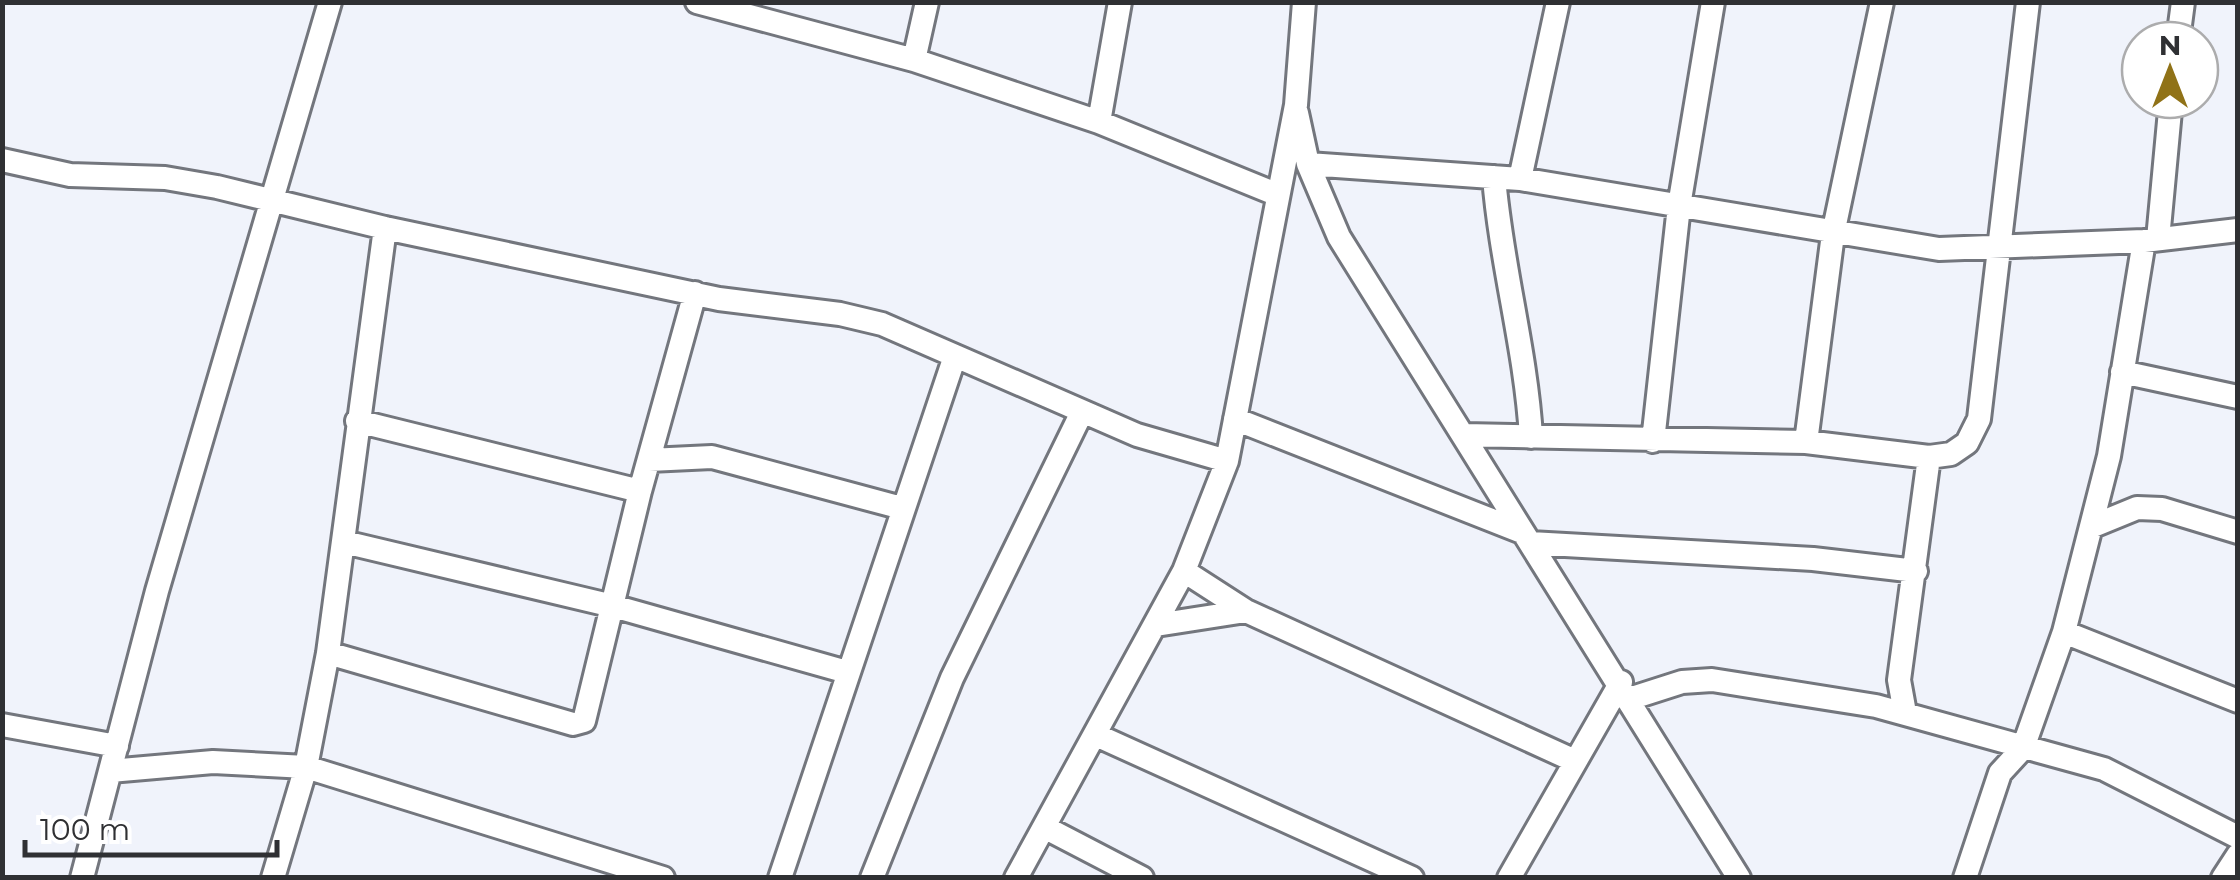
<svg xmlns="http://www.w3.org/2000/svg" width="2240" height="880" font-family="Montserrat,sans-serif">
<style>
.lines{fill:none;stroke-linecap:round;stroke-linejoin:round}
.minor-casing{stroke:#73767d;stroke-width:28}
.minor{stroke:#fff;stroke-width:22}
</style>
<rect width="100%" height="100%" fill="#f0f3fb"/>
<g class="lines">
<defs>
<path id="minor" d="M697,2L914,60L1099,122L1276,194
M2178,40L2183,2
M914,60L927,2
M1297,113L1308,164L1339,237L1739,878
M1099,122L1120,2
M2,160L70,175L165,178L217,187L385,228L719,299L840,314L882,324L1137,435L1227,461
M1308,164L1520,179L1939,249L2144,241L2238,230
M1494,177C1501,265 1526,350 1531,437
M1520,179L1558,2
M2158,239L2171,100
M2122,372L2238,397
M1235,419L1522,532
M357,421L640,491
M1464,435L1806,442L1929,457L1951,454L1967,443L1979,419L2028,2
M1653,441L1679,206L1713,2
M1806,442L1833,234L1882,2
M649,460L712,457L902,508
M2093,526L2137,508L2162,509L2238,532
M344,542L613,606L847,672
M1530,543L1813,559L1916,571
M1184,571L1246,611L1575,761
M1156,625L1246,611
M2064,632L2238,701
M328,653L573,724L584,721L640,491L695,293
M1629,699L1682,682L1712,680L1876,706L2104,769L2238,837
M1905,713L1899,680L1929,457
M2,725L117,746
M1096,735L1412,878
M110,771L213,762L306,767L663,878
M1044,827L1142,878
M82,878L157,591L330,2
M273,878L306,767L328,653L385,228
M780,878L955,356
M872,878L952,678L1082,412
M1016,878L1184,571L1227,461L1296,105L1304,2
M1509,878L1621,682
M1965,878L2000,773L2023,748L2064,632L2109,456L2144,241
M2223,878L2238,855"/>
</defs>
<use href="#minor" class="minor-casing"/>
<use href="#minor" class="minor"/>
</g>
<rect width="2240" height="880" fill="none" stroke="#2f3033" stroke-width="10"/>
<g transform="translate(2170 70)"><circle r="48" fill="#ffffff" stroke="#acacad" stroke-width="2.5"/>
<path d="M0-8L18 38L0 25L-18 38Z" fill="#907217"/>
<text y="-15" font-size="28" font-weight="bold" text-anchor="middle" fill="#2f3033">N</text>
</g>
<path d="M25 840v15h252v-15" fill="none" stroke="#2f3033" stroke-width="5"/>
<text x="40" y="840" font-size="30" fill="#2f3033" stroke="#ffffff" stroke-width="8" paint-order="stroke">100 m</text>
</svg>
